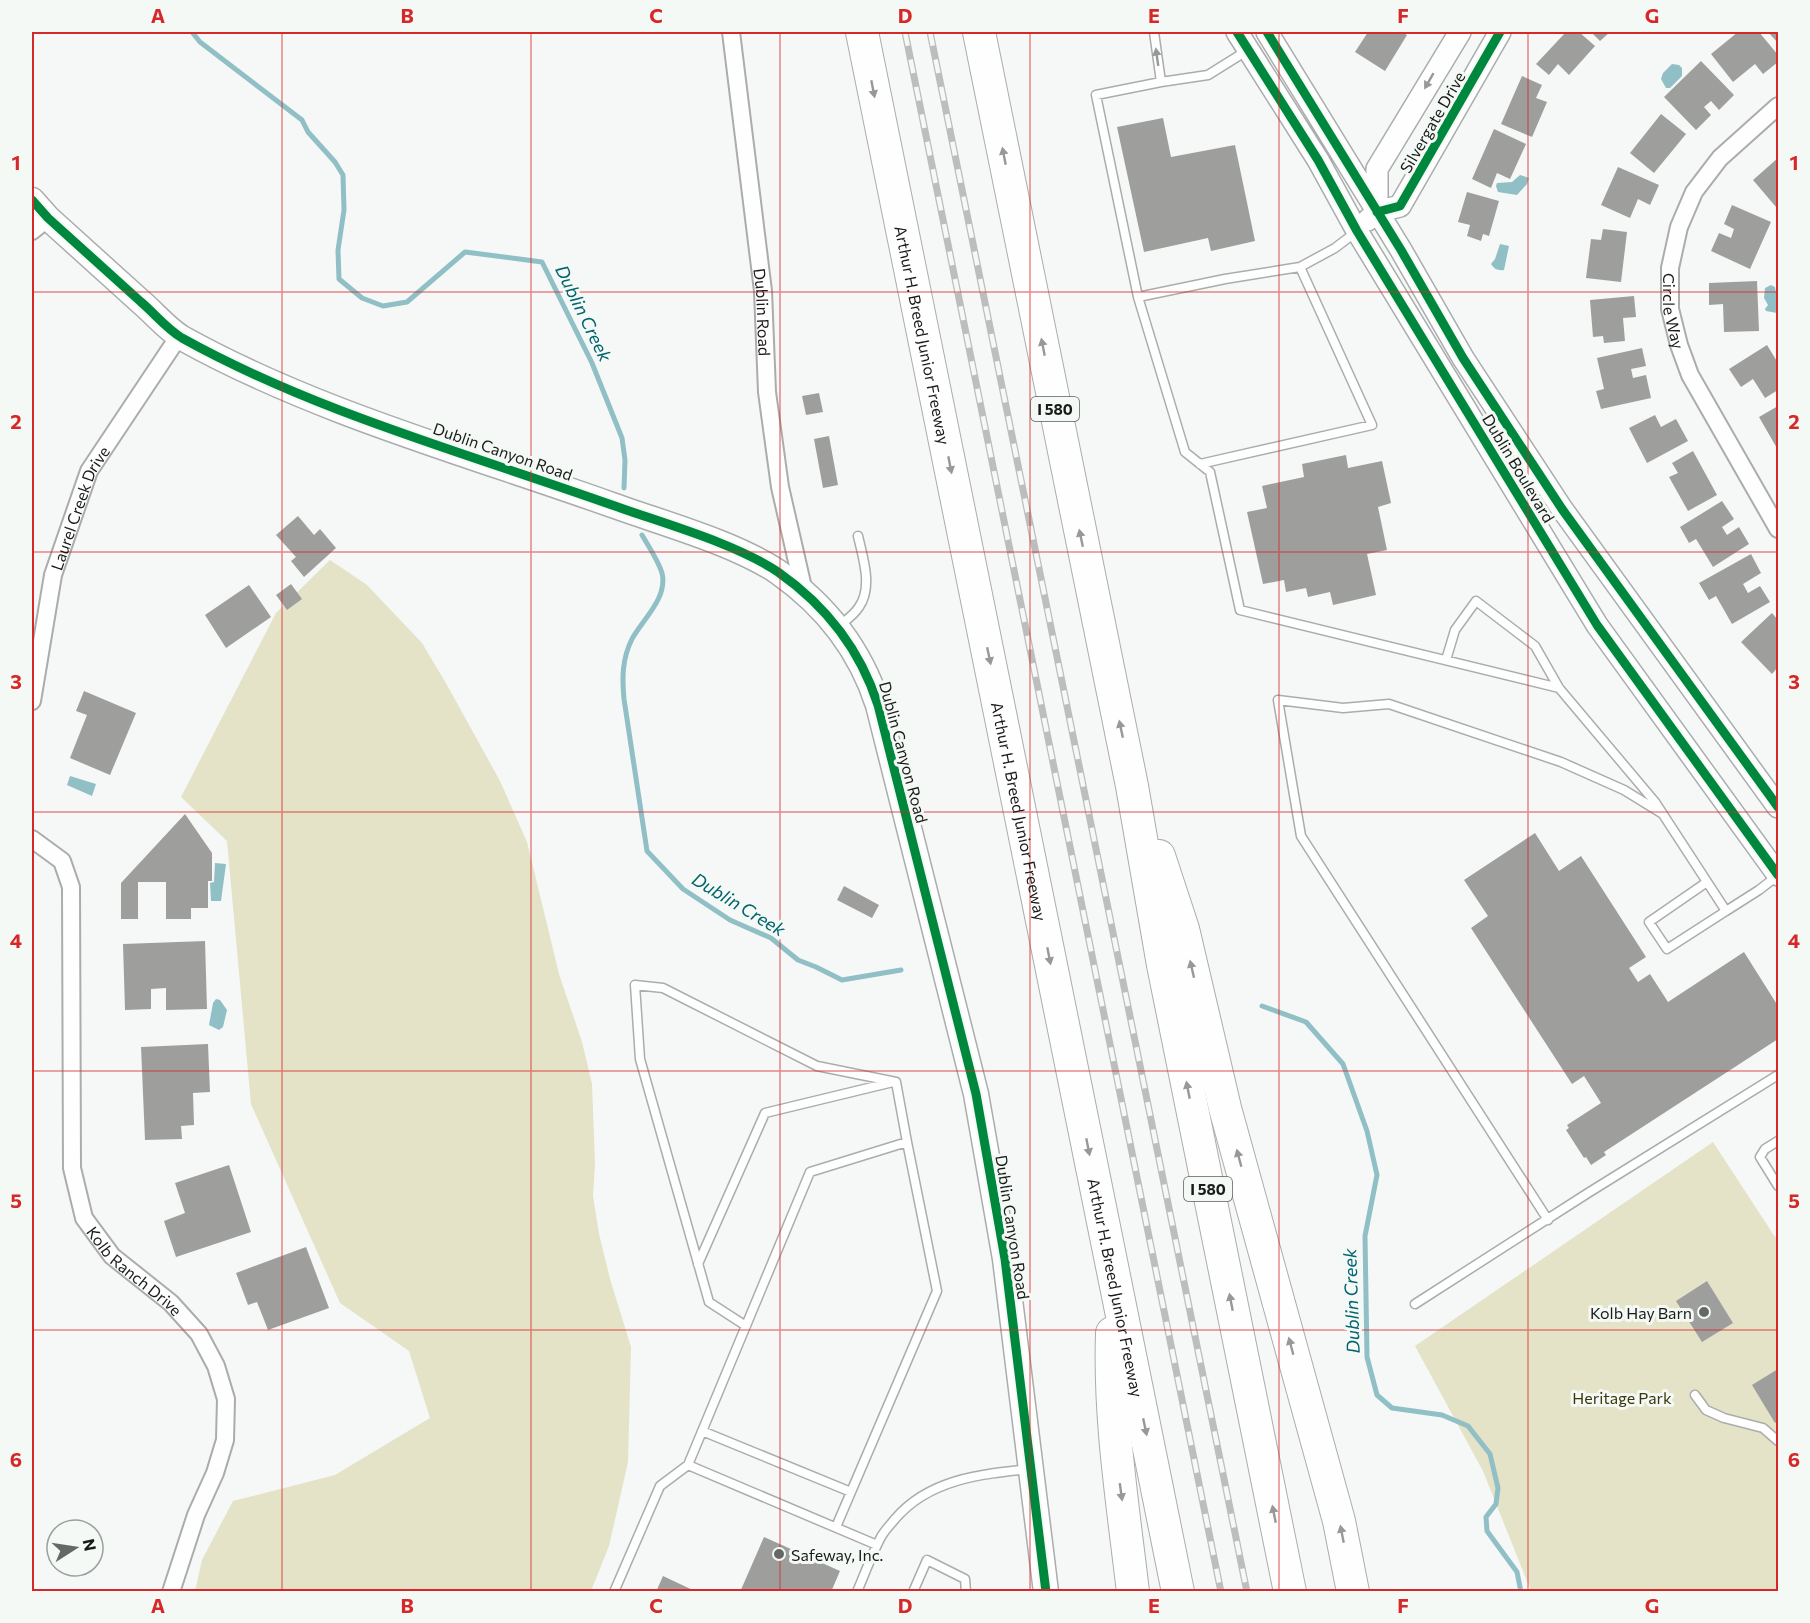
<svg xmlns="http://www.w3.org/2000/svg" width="1810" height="1623" font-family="Commissioner,sans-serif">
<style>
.green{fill:#e4e2c7}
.water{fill:#90bfc6}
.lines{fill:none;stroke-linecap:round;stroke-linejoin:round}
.stream{stroke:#90bfc6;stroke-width:5}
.building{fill:#9e9f9d}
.service-casing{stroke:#aaadab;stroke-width:11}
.minor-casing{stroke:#aaadab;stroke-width:20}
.tertiary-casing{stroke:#aaadab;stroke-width:24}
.secondary-casing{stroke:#aaadab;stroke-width:27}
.motorway-casing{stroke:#aaadab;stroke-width:34}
.service{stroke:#fefefe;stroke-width:8}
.minor{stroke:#fefefe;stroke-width:16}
.tertiary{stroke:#fefefe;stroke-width:21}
.secondary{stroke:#fefefe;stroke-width:24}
.motorway{stroke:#fefefe;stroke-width:32}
.rail-casing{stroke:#bcbdbc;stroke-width:7}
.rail{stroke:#f4f9f5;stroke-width:4.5;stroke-dasharray:14;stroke-linecap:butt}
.cycleway-casing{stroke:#f4f9f5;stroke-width:13}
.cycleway{stroke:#00873e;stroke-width:9}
.oneway{fill:#979897}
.grid{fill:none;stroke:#d62828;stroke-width:1.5;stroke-opacity:0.55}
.poi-dot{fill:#666866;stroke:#f4f9f5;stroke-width:2}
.labels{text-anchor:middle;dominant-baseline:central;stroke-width:6;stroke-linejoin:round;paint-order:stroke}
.shield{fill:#f4f9f5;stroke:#5b5e5b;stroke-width:1.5}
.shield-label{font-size:15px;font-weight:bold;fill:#191b19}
.street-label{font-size:16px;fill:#191b19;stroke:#f4f9f5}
.poi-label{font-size:16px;fill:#191b19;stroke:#f4f9f5;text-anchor:end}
.park-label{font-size:16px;fill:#3c360c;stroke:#f4f9f5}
.water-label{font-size:18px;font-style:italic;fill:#01636f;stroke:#f4f9f5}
.neatline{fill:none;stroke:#d62828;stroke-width:2}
.grid-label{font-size:20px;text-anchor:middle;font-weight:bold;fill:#d62828}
</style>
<rect width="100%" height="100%" fill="#f5f8f6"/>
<path class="green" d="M330,560L367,585L422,643L447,685L500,781L527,842L559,974L582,1042L592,1084L595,1164L593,1196L599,1234L610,1279L631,1347L628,1462L609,1546L591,1591H195L202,1560L233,1501L335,1475L430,1418L409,1351L340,1303L251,1104L227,841L181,797L276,613Z
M1713,1142L1775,1237L1778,1235V1591H1531L1483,1471L1415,1346Z"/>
<path class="water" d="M1672,64L1679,65L1682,68V76L1670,88H1666L1661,79L1663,73Z
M1520,175L1529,178L1527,184L1517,195L1498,192L1496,186L1497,183L1512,182Z
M1500,244L1509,246L1504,270C1498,271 1494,269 1491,264L1495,259Z
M1771,285L1775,287L1778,303L1777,313L1766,311L1765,309L1768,305L1764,298L1765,288Z
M70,776L96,784L92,796L67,785Z
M215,863L226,864L221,901H211L210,883L214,882Z
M216,999L220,1000L227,1010L223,1027L219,1030L209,1025L213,1003Z"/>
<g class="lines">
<path class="stream" d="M192,32L200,42L302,120L308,132L335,162L343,175L344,210L338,250L339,279L362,298L383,306L407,302L465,252L542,262L592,363L622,438L625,460L624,488
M642,535C649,547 658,560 662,573C668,598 643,619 632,639C622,659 622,678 624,699L647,851L683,889L730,920L771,938L798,960L816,967L842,980L901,970
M1262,1006L1306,1022L1343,1064L1367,1131L1377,1175L1365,1236L1367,1357L1377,1395L1392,1408L1442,1415L1468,1426L1490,1454L1498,1488L1496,1504L1486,1517L1487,1531L1517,1572L1521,1592"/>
</g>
<path class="building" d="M1368,32H1401L1407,35L1385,71L1355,52Z
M1566,32H1579L1595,46L1569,75L1558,64L1549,75L1536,64Z
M1591,32H1610L1600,41Z
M1738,32H1759L1778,55V62L1763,74L1755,64L1733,82L1711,54Z
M1768,32H1778V43Z
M1701,61L1734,95L1719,110L1711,101L1704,107L1711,115L1696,130L1664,97Z
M1522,76L1542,85L1536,98L1547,102L1532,137L1501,124Z
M1661,114L1686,134L1654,173L1630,153Z
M1163,118L1171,157L1235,145L1255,241L1211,251L1208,238L1144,252L1117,127Z
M1494,129L1526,144L1510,179L1497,173L1491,188L1472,179Z
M1778,158V204L1776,207L1753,180Z
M1618,167L1659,185L1650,205L1638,199L1630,218L1601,205Z
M1467,192L1499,201L1489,236L1483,234L1481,241L1467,236L1470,225L1458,222Z
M1732,205L1771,222L1750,269L1711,251L1719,233L1731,238L1734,229L1724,224Z
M1603,229L1627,232L1621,282L1586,278L1591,239L1601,240Z
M1757,281L1759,331L1724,332L1723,304L1709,305V283Z
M1634,296L1636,317L1623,318L1625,341L1604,343L1603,336L1593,337L1590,300Z
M1767,345L1778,363V390L1765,398L1753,379L1741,387L1729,369Z
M1642,348L1646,366L1631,369L1633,378L1646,375L1651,398L1601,409L1596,391L1604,389L1597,358Z
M819,393L823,412L806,415L802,396Z
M1778,406V450L1759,417Z
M1655,415L1661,427L1676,419L1688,441L1647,463L1629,428Z
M829,436L838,485L823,488L814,439Z
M1693,451L1717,495L1688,511L1669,477L1678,473L1672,463Z
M1346,455L1348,468L1382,461L1391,503L1378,507L1387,550L1367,554L1376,595L1333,605L1330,592L1308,597L1306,588L1286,592L1284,580L1263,584L1247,512L1267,508L1262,486L1304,477L1302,464Z
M1722,501L1734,519L1722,527L1727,535L1739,527L1749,544L1713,567L1696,539L1689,543L1680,527Z
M298,516L314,535L320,529L336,548L304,577L291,561L296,557L276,535Z
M1751,554L1761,573L1743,584L1748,593L1760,586L1770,602L1732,624L1716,596L1709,600L1699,583Z
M291,584L302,599L287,610L276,595Z
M249,585L271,617L226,648L205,615Z
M1772,613L1778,620V667L1772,674L1741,642Z
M84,691L136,713L110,775L70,758L87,715L76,711Z
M185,814L212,853V881H208V908H191V919H166V882H138V919H121V883Z
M1535,833L1559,871L1581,856L1646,957L1629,968L1638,982L1650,974L1668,1002L1744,952L1778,1006V1039L1604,1152L1606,1155L1591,1165L1586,1157L1584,1158L1566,1130L1569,1128L1567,1125L1601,1103L1584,1076L1572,1084L1471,928L1488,916L1464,880Z
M844,886L879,905L872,918L837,900Z
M205,941L207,1009L166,1010V988L151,989V1009L125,1010L123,944Z
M208,1044L210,1092L193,1093L194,1125L181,1126L182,1139L145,1140L141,1047Z
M229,1165L251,1232L176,1257L164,1221L185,1213L175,1183Z
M306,1247L329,1308L268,1330L257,1302L248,1305L236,1273Z
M1707,1281L1733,1323L1702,1342L1676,1301Z
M1778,1369V1421L1775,1423L1752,1385Z
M764,1537L840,1571L831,1592H740Z
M663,1576L697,1592H656Z"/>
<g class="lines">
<defs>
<path id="service" d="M1154,32L1161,82
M1248,50L1208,75L1161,82L1096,95L1138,297L1185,452L1210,472L1240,610L1559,688
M1138,297L1225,279L1300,267L1335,248L1356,232
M1200,464L1372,425L1300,267
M838,627C845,621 854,615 859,607C873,587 863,558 858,536
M1446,660L1455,630L1476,601L1535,646L1559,688L1655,802L1726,911L1759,890L1777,876
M1707,882L1649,922L1667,949L1726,911
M1778,1141L1765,1149L1760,1157L1778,1186
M1548,1220L1301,836L1278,700L1343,708L1389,704L1561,762L1624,790L1663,814
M698,1264L765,1113L893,1082
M1415,1304L1588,1193L1778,1075
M746,1326L709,1302L640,1059L635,985L663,988L817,1066L896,1082L907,1142
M1695,1395L1706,1410L1724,1418L1763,1428L1778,1441
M702,1431L851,1492
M688,1465L810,1172L907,1142L937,1291L836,1527
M614,1592L660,1486L688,1465L877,1545
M857,1592C865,1573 872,1554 881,1537C885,1530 891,1524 895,1519C929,1479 981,1474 1030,1469
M913,1592L927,1560L965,1579L966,1592"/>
<g id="minor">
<path id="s1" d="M731,32L763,291L767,392L780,487L804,592"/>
<path id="s2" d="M1778,106L1720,158L1694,192L1679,227L1670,268V309L1679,345L1690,375L1778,529"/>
<path d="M32,231L48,218"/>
<path id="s3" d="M32,701L53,575L89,471L179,336"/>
<path id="s4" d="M32,839L62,861L71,887L72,1168L84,1218L112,1256L171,1303L199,1334L216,1366L226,1399L225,1440L215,1473L196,1515L171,1592"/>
</g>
<path id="tertiary" d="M1237,32L1318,160L1357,231L1597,625L1778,875
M1267,32L1401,250L1463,358L1562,509L1778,807
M1377,211V169L1460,32
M1368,220L1377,212L1400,206L1500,32"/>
<path id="secondary" d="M32,200L48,218C79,246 110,274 141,302C154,313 167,329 182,338C315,412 469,454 612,505C662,523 735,543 778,572C825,605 860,649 878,705L976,1094L1005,1259L1046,1592"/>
<g id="motorway">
<path id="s5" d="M862,32L1178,1592"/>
<path d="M979,32L1132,786L1163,965L1290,1592"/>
<path d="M1159,856L1183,929L1225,1108L1339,1521L1353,1592"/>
<path d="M1112,1333C1109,1420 1123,1506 1133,1592"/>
</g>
</defs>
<use href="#service" class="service-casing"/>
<use href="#minor" class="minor-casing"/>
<use href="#tertiary" class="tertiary-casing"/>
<use href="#secondary" class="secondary-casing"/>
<use href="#motorway" class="motorway-casing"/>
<use href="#service" class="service"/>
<use href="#minor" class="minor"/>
<use href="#tertiary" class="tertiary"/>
<use href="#secondary" class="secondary"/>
<use href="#motorway" class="motorway"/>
<defs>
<path id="rail" d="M905,32L1221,1592
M930,32L1247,1592"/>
</defs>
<use href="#rail" class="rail-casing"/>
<use href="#rail" class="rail"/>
<defs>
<path id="cycleway" d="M1237,32L1318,160L1357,231L1597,625L1778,875
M1267,32L1401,250L1463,358L1562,509L1778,807
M32,200L48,218C79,246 110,274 141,302C154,313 167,329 182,338C315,412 469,454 612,505C662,523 735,543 778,572C825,605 860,649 878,705L976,1094L1005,1259L1046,1592
M1377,212L1400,206L1500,32"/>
</defs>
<use href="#cycleway" class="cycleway-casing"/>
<use href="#cycleway" class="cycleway"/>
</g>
<defs><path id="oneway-solid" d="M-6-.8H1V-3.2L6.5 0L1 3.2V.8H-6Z" transform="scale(1.5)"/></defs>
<g class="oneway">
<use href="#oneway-solid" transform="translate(1157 57) rotate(-98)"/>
<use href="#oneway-solid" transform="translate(1429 81) rotate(120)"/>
<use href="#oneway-solid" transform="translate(873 89) rotate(79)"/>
<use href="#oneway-solid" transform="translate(1004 156) rotate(-101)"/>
<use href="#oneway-solid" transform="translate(1043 347) rotate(-101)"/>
<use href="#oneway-solid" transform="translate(950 465) rotate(79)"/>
<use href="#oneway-solid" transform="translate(1081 538) rotate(-102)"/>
<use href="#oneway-solid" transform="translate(989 656) rotate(78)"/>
<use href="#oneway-solid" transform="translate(1121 729) rotate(-102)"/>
<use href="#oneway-solid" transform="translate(1049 956) rotate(79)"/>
<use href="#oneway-solid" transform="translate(1192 969) rotate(-103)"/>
<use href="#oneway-solid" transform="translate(1188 1090) rotate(-101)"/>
<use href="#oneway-solid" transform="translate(1088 1147) rotate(79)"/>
<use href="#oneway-solid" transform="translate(1239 1158) rotate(-105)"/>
<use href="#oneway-solid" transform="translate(1231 1302) rotate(-101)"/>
<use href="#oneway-solid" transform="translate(1291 1346) rotate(-105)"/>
<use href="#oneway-solid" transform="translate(1145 1427) rotate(78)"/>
<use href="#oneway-solid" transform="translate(1121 1492) rotate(82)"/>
<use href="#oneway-solid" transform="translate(1274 1514) rotate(-101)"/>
<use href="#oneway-solid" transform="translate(1342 1534) rotate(-101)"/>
</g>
<path class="grid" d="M282,32V1592M531,32V1592M780,32V1592M1030,32V1592M1279,32V1592M1528,32V1592M32,292H1778M32,552H1778M32,812H1778M32,1071H1778M32,1330H1778"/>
<g class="poi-dot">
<circle cx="1704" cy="1312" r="6"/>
<circle cx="779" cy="1554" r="6"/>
</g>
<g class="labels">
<g class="shield">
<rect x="1031" y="397" width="48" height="24" rx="4.5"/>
<rect x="1184" y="1177" width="48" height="24" rx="4.5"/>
</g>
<g class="shield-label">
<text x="1055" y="409">I 580</text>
<text x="1208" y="1189">I 580</text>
</g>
<g class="street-label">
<text transform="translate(1432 122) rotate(-60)">Silvergate Drive</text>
<text stroke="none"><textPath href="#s2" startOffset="244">Circle Way</textPath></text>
<text stroke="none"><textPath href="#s1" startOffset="282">Dublin Road</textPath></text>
<text stroke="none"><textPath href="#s5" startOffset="309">Arthur H. Breed Junior Freeway</textPath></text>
<text transform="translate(503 451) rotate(19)">Dublin Canyon Road</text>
<text transform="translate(1519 468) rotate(59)">Dublin Boulevard</text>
<text stroke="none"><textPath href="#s3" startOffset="200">Laurel Creek Drive</textPath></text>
<text transform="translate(904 752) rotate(75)">Dublin Canyon Road</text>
<text stroke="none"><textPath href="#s5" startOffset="795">Arthur H. Breed Junior Freeway</textPath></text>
<text transform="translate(1013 1227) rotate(81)">Dublin Canyon Road</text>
<text stroke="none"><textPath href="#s4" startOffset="471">Kolb Ranch Drive</textPath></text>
<text stroke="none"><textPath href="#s5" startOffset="1281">Arthur H. Breed Junior Freeway</textPath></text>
</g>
<g class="poi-label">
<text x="1692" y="1312">Kolb Hay Barn</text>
<text x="791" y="1554" text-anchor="start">Safeway, Inc.</text>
</g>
<g class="park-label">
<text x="1622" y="1397">Heritage Park</text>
</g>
<g class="water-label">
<text transform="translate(584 313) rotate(64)">Dublin Creek</text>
<text transform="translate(739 904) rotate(31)">Dublin Creek</text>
<text transform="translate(1351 1301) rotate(-92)">Dublin Creek</text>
</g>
</g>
<rect width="1810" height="1623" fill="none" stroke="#f4f9f5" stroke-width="66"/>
<g transform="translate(75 1548) rotate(78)"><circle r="28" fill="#f4f9f5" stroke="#9ca09d" stroke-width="1.5"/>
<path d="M0-4.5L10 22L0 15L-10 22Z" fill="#666866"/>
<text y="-9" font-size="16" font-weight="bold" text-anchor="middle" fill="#191b19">N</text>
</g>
<rect x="33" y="33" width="1744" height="1557" class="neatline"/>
<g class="grid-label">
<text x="158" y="23">A</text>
<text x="407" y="23">B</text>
<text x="656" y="23">C</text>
<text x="905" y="23">D</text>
<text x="1154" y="23">E</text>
<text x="1403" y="23">F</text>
<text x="1652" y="23">G</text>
<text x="16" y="170">1</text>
<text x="1794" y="170">1</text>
<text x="16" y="429">2</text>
<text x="1794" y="429">2</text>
<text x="16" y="689">3</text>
<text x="1794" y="689">3</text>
<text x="16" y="948">4</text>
<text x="1794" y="948">4</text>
<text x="16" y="1208">5</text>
<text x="1794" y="1208">5</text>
<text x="16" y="1467">6</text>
<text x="1794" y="1467">6</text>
<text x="158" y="1613">A</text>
<text x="407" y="1613">B</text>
<text x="656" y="1613">C</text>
<text x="905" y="1613">D</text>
<text x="1154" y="1613">E</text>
<text x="1403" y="1613">F</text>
<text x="1652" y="1613">G</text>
</g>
</svg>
